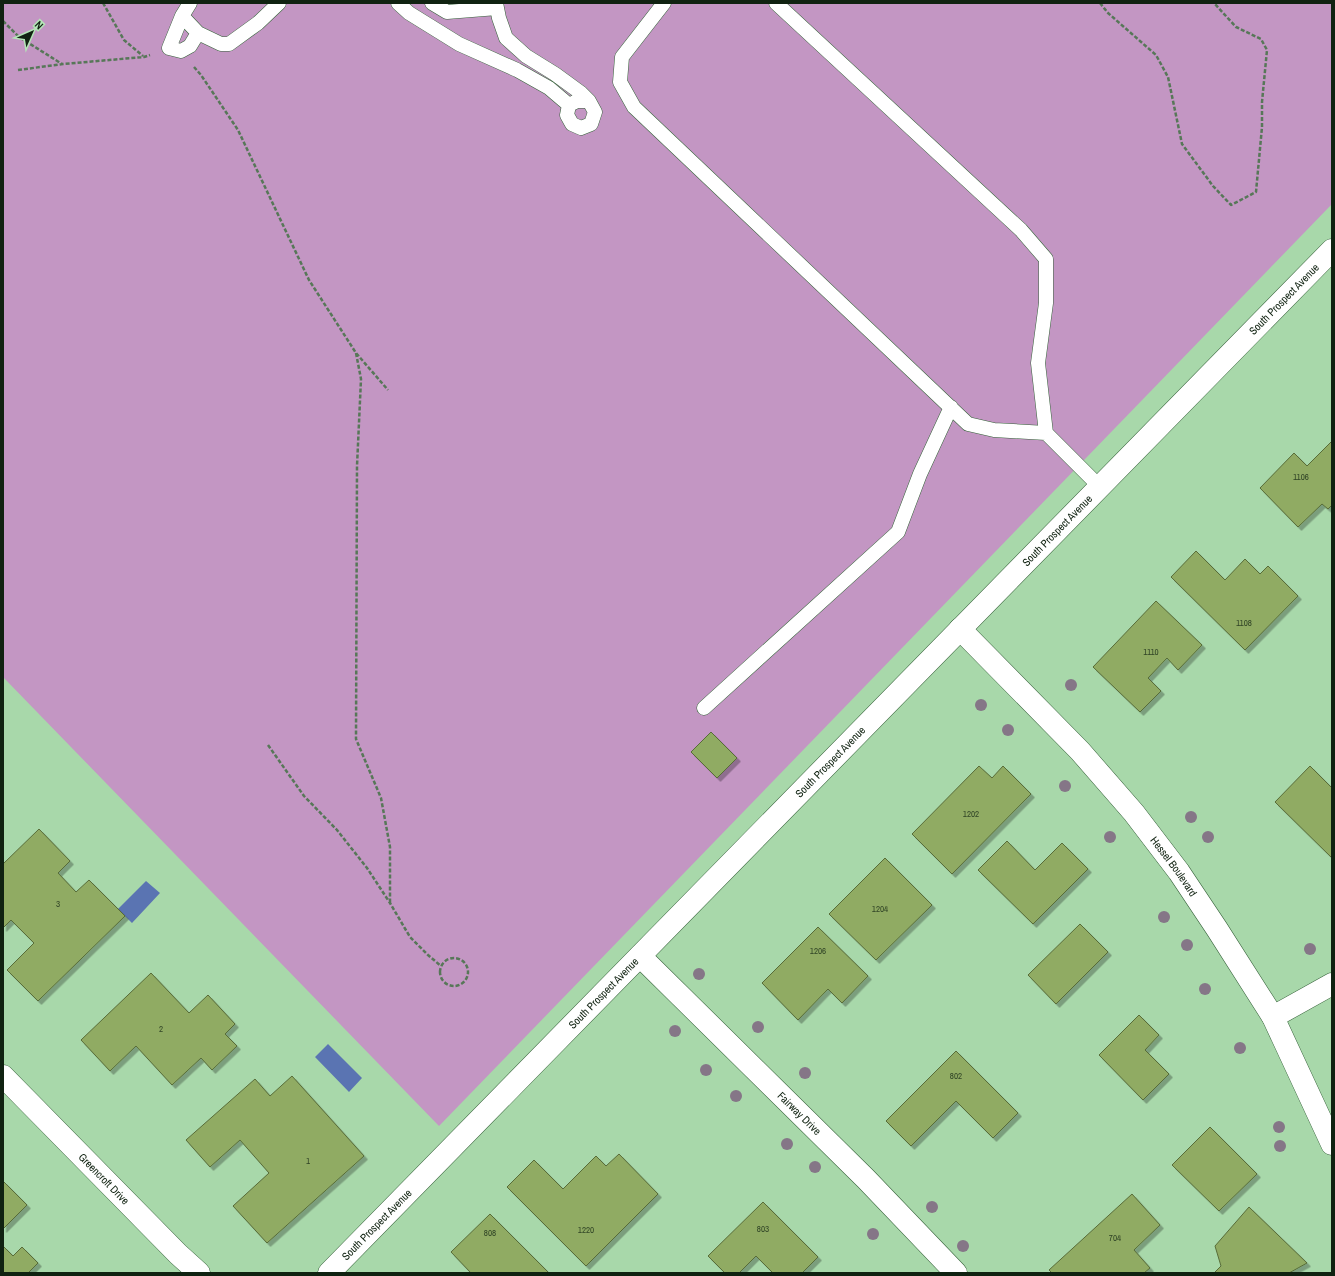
<svg xmlns="http://www.w3.org/2000/svg" width="1335" height="1276" font-family="'Archivo Narrow',sans-serif">
<style>
.green{fill:#c396c3}
.water{fill:#5a74b2}
.building{fill:#90ab64;stroke:#586c38;filter:url(#shadow)}
.lines{fill:none;stroke-linecap:round;stroke-linejoin:round}
.lane-casing{stroke:#36623a;stroke-width:15}
.street-casing{stroke:#36623a;stroke-width:23}
.secondary-casing{stroke:#36623a;stroke-width:23}
.path{stroke:#577758;stroke-width:2.5;stroke-dasharray:4 2;stroke-linecap:butt}
.lane{stroke:#fff;stroke-width:14}
.street{stroke:#fff;stroke-width:22}
.secondary{stroke:#fff;stroke-width:22}
.tree{fill:#857687}
.labels{text-anchor:middle;dominant-baseline:central;stroke-width:3;stroke-linejoin:round;paint-order:stroke}
.number-label{font-size:9px;fill:#304426}
.street-label{font-size:11px;fill:#102211;stroke:#b4e5b7}
</style>
<defs>
<filter id="shadow"><feDropShadow dx="3.5" dy="3.5" stdDeviation="0" flood-color="#0004"/></filter>
</defs>
<rect width="100%" height="100%" fill="#a8d8aa"/>
<path class="green" d="M3,3H1332V204L439,1126L3,677Z"/>
<path class="water" d="M146,881L160,893L132,923L118,909Z
M328,1044L362,1078L349,1092L315,1057Z"/>
<path class="building" d="M1332,441V505L1328,509L1322,504L1298,527L1260,488L1294,453L1307,466Z
M1196,551L1225,580L1245,559L1260,574L1268,566L1298,596L1245,650L1171,577Z
M1156,601L1202,645L1178,670L1167,658L1148,678L1161,691L1140,712L1093,667Z
M711,732L737,758L717,778L691,752Z
M979,766L992,778L1003,766L1031,794L952,874L912,834Z
M1310,766L1332,788V858L1275,802Z
M39,829L70,861L58,873L76,892L89,880L125,916L38,1001L7,970L34,943L11,920L3,928V864Z
M1007,841L1035,870L1062,843L1088,869L1033,924L978,870Z
M885,858L932,905L876,960L829,914Z
M1080,924L1108,952L1056,1004L1028,975Z
M818,927L868,976L842,1003L828,989L798,1020L762,983Z
M151,973L189,1013L208,995L235,1024L225,1034L237,1046L212,1070L201,1058L172,1085L136,1046L110,1071L81,1040Z
M1139,1015L1159,1035L1145,1050L1169,1074L1143,1100L1099,1055Z
M956,1051L1018,1113L993,1138L956,1101L911,1146L886,1121Z
M292,1076L364,1156L267,1243L233,1206L269,1173L240,1140L210,1167L186,1140L255,1079L270,1096Z
M1210,1127L1257,1174L1219,1211L1172,1165Z
M619,1154L658,1194L586,1266L507,1187L534,1160L563,1189L596,1156L606,1166Z
M3,1181L27,1205L3,1229Z
M1132,1194L1160,1225L1134,1250L1150,1268L1144,1273H1052L1049,1270Z
M763,1202L818,1257L802,1273H773L756,1256L739,1273H725L708,1256Z
M1249,1207L1307,1263L1289,1273H1214L1221,1266L1215,1246Z
M490,1214L549,1273H471L451,1252Z
M3,1246L13,1256L22,1247L38,1263L28,1273H3Z"/>
<g class="lines">
<defs>
<path id="lane" d="M190,3L182,16L169,48L181,51L190,46L198,33
M398,3L409,13L459,44L517,70L549,88L569,105
M432,3L447,12L497,8
M496,3L499,18L506,38L526,56L555,74L581,93L589,101L595,112L591,124L581,128L572,124L567,115L569,105L577,101H589
M664,3L622,57L620,82L634,107L968,424L994,430L1046,433
M776,3L1021,230L1046,259V303L1038,363L1046,433L1100,487
M182,16L198,33L221,44H229L258,23L279,3
M704,708L898,532L920,474L951,407"/>
<g id="street">
<path id="s1" d="M640,956L866,1179L956,1273"/>
<path d="M1273,1017L1332,984"/>
<path id="s2" d="M3,1076L178,1254L199,1273"/>
</g>
<g id="secondary">
<path id="s3" d="M960,629L1080,751L1134,813L1179,872L1217,929L1273,1017L1332,1144"/>
<path id="s4" d="M329,1273L1332,250"/>
</g>
</defs>
<use href="#lane" class="lane-casing"/>
<use href="#street" class="street-casing"/>
<use href="#secondary" class="secondary-casing"/>
<path class="path" d="M103,3L124,40L143,56
M1100,3L1108,13L1156,55L1168,77L1182,144L1213,186L1231,205L1256,192L1262,127V102L1267,50L1261,39L1236,27L1214,3
M3,21L19,37L62,64
M194,67L201,75L238,130L309,280L356,353L388,390
M18,70L63,64L144,57L150,55
M356,353L361,379L357,466L356,739L381,798L390,847V903
M268,745L304,796L337,830L367,868L390,903L410,937L428,955L441,966
M440 972a14 14 0 1 1 28 0a14 14 0 1 1-28 0Z"/>
<use href="#lane" class="lane"/>
<use href="#street" class="street"/>
<use href="#secondary" class="secondary"/>
</g>
<g class="tree">
<circle cx="1071" cy="685" r="6"/>
<circle cx="981" cy="705" r="6"/>
<circle cx="1008" cy="730" r="6"/>
<circle cx="1065" cy="786" r="6"/>
<circle cx="1191" cy="817" r="6"/>
<circle cx="1110" cy="837" r="6"/>
<circle cx="1208" cy="837" r="6"/>
<circle cx="1164" cy="917" r="6"/>
<circle cx="1187" cy="945" r="6"/>
<circle cx="1310" cy="949" r="6"/>
<circle cx="699" cy="974" r="6"/>
<circle cx="1205" cy="989" r="6"/>
<circle cx="758" cy="1027" r="6"/>
<circle cx="675" cy="1031" r="6"/>
<circle cx="1240" cy="1048" r="6"/>
<circle cx="706" cy="1070" r="6"/>
<circle cx="805" cy="1073" r="6"/>
<circle cx="736" cy="1096" r="6"/>
<circle cx="1279" cy="1127" r="6"/>
<circle cx="787" cy="1144" r="6"/>
<circle cx="1280" cy="1146" r="6"/>
<circle cx="815" cy="1167" r="6"/>
<circle cx="932" cy="1207" r="6"/>
<circle cx="873" cy="1234" r="6"/>
<circle cx="963" cy="1246" r="6"/>
</g>
<g class="labels">
<g class="number-label">
<text x="1301" y="477">1106</text>
<text x="1244" y="623">1108</text>
<text x="1151" y="652">1110</text>
<text x="971" y="814">1202</text>
<text x="58" y="904">3</text>
<text x="880" y="909">1204</text>
<text x="818" y="951">1206</text>
<text x="161" y="1029">2</text>
<text x="956" y="1076">802</text>
<text x="308" y="1161">1</text>
<text x="763" y="1229">803</text>
<text x="586" y="1230">1220</text>
<text x="490" y="1233">808</text>
<text x="1115" y="1238">704</text>
</g>
<g class="street-label">
<text stroke="none"><textPath href="#s4" startOffset="1364">South Prospect Avenue</textPath></text>
<text stroke="none"><textPath href="#s4" startOffset="1040">South Prospect Avenue</textPath></text>
<text stroke="none"><textPath href="#s4" startOffset="716">South Prospect Avenue</textPath></text>
<text stroke="none"><textPath href="#s3" startOffset="320">Hessel Boulevard</textPath></text>
<text stroke="none"><textPath href="#s4" startOffset="392">South Prospect Avenue</textPath></text>
<text stroke="none"><textPath href="#s1" startOffset="224">Fairway Drive</textPath></text>
<text stroke="none"><textPath href="#s2" startOffset="144">Greencroft Drive</textPath></text>
<text stroke="none"><textPath href="#s4" startOffset="68">South Prospect Avenue</textPath></text>
</g>
</g>
<rect width="1335" height="1276" fill="none" stroke="#102211" stroke-width="8"/>
<g transform="translate(32 32) rotate(45)" stroke="#b4e5b7" stroke-width="3" paint-order="stroke">
<path d="M0-3L7 15L0 10L-7 15Z" fill="#102211"/>
<text y="-6" font-size="11" font-weight="bold" text-anchor="middle" fill="#102211">N</text>
</g>
</svg>
